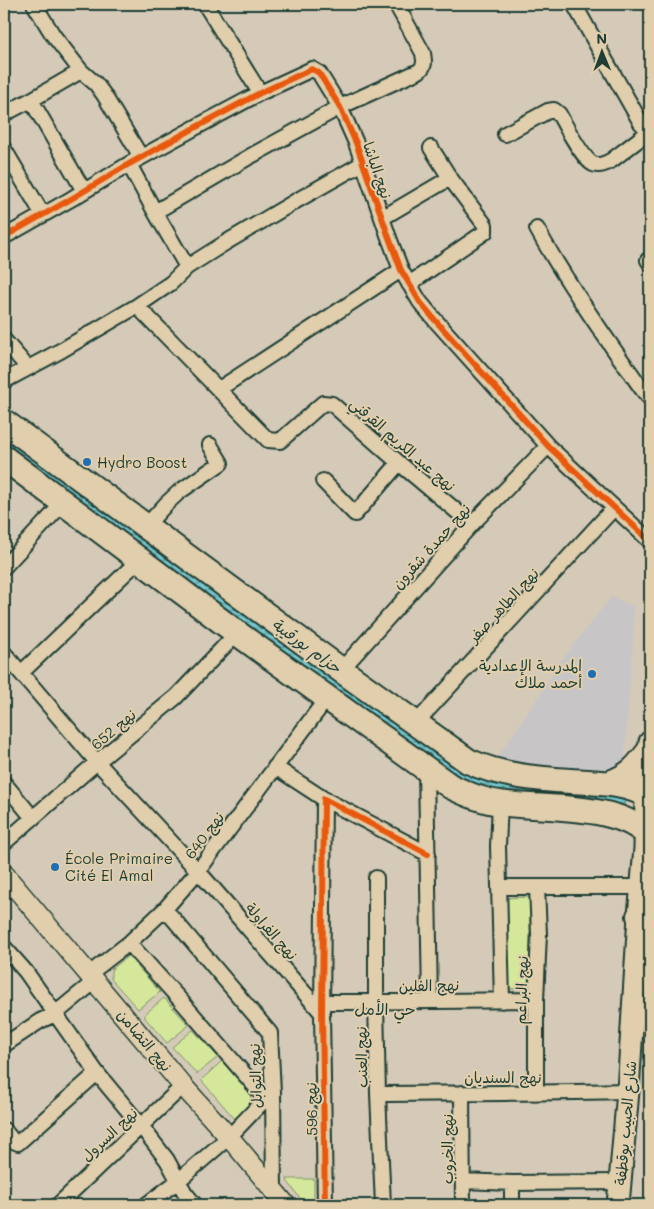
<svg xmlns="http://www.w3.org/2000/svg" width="654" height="1209" font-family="Mali,'Playpen Sans Arabic',sans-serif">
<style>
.built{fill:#c8c5c7}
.garden{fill:#d5e79b;stroke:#7a9268}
.water{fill:url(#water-rules);stroke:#549191}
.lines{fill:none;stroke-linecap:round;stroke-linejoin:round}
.street-casing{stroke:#1f3d34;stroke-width:18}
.secondary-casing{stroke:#1f3d34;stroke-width:22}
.primary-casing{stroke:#1f3d34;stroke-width:25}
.highway-casing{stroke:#1f3d34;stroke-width:28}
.street{stroke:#e0ceac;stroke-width:14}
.secondary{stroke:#e0ceac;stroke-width:19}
.primary{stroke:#e0ceac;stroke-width:21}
.highway{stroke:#e0ceac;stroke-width:24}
.cycleway-casing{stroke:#e0ceac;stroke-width:9}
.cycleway{stroke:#e8590c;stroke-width:6}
.poi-dot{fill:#1f6fb2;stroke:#e0ceac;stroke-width:2}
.labels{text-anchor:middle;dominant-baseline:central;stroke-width:4;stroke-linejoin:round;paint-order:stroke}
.street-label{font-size:15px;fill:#1f3d34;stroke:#e0ceac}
.poi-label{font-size:15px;fill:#1f3d34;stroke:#e0ceac;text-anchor:start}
.water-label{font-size:16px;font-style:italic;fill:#23443c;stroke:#e0ceac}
.neighbourhood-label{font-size:16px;fill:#1f3d34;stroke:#e0ceac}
</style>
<defs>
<pattern id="water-rules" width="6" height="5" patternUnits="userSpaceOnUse" patternTransform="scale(1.25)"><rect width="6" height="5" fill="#77c9cf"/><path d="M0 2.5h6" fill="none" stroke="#61a4a9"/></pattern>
</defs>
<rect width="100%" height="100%" fill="#d5cab8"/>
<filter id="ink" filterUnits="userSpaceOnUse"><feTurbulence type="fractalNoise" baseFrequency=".02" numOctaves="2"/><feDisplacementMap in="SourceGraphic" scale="10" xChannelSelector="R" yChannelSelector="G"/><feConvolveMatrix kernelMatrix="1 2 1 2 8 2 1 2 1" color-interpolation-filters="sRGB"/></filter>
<g filter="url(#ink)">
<path class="built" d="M611,597L634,606V625L624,768L618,775L495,761L539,696L564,657Z"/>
<path class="garden" d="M530,897V988L505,989V898Z
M128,956L160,992L138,1009L111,979V970Z
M164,998L189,1025L167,1043L145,1018V1014Z
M193,1030L218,1057L197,1074L172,1047Z
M222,1061L250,1092L251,1102L250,1107L235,1119L201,1080Z
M287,1179H314V1205H305L288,1182Z"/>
<path class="water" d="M4,430L448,756L625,795L624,811L480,793L4,451Z"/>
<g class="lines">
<defs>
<path id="street" d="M34,4L53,35L81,71L96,84L104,95L141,157
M205,4L260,93
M574,4L598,47L641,123L650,132
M31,100L84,191
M4,114L31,100L81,71
M505,134L548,111L554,110L559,114C565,125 583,159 593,164C600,167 607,163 612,160L650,131
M4,149L43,215
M129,164L155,212L187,267
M155,212L249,157L340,107L419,71C426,65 424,61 423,53L396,4
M382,218L450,178
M537,229C564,278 595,323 627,368C633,375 644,394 650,398
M4,237L71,199L129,164L200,125L260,93L312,69L319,73L340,107L356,143L388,235L401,270L420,302L435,320L548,446L650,541
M648,260L650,263
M409,284L485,232V225L450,178L431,148
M137,306L268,440L280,441L323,403L332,404L399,463L472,524
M4,340L28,368
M4,381L62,350L137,306L171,283L187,267L225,243L296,201L363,163
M219,389L401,270
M323,481L355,514L399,463
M146,526L166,504L179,492L221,463L210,445
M4,567L63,503
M4,653L97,762L198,871L322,1013
M341,670L472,524L548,446
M21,673L139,560
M415,724L614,508
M275,767L324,799
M426,770L430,1001
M4,783L33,818
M500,803L498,846L502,1001
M4,843L97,762L176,697L237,633
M376,878V1002L378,1094L383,1205
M500,887H642
M165,909L270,1033L273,1092L274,1190
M129,943L182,1002L266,1099
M4,947L26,972L97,1073L141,1126L167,1160L185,1193L195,1205
M89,974L129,943L165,909L198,871L327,698
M323,1002L536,1000
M4,1045L40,1021L55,1014L95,981
M462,1093L463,1205
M536,1093V1000L539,934L537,887
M378,1094C461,1093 545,1093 628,1091
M4,1130L13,1141L18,1143L97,1073
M463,1181L512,1183L620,1182
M58,1205L183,1086
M146,1205L178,1181L229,1137L272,1092
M325,1205L322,1013L324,799L428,854
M512,1205V1183"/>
<path id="secondary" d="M4,874L183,1086L229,1137L286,1205"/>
<path id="primary" d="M618,1205L628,1091L639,916L645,848L646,798L650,742"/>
<path id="highway" d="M4,422L341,670L468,761C501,776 536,779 571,781C598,783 626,782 650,797
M4,458L237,633L450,786C466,794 482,801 500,803C545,810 618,802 650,837
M610,783C631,775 637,767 650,750
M639,916L650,897"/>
</defs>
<use href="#street" class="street-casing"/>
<use href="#secondary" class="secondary-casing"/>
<use href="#primary" class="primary-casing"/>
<use href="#highway" class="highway-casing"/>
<use href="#street" class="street"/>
<use href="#secondary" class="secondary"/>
<use href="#primary" class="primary"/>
<use href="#highway" class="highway"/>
<defs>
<path id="cycleway" d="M4,237L71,199L129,164L200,125L260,93L312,69L319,73L340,107L356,143L388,235L401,270L420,302L435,320L548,446L650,541
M325,1205L322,1013L324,799L428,854"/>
</defs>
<use href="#cycleway" class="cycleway-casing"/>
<use href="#cycleway" class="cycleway"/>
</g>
</g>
<g class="poi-dot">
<circle cx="87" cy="462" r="5"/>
<circle cx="592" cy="674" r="5"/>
<circle cx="55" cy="867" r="5"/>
</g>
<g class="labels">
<g class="street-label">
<text transform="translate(378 170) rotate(71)">نهج الباشا</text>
<text transform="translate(403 444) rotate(41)">نهج عبد الكريم القرقني</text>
<text transform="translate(431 546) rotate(-48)">نهج حمدة شقرون</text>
<text transform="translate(503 605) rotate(-47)">نهج الطاهر صفر</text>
<text transform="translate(113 729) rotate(-40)">نهج 652</text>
<text transform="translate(204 835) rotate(-53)">نهج 640</text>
<text transform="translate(272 931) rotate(49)">نهج الفراولة</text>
<text transform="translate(429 985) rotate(-1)">نهج الفلين</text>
<text transform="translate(521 990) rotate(-88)">نهج البراعم</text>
<text transform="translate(145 1040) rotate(50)">نهج التضامن</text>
<text transform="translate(361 1057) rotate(-91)">نهج العنب</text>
<text transform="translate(255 1076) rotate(-92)">نهج التوابل</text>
<text x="503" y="1077">نهج السنديان</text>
<text transform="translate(311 1109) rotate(-91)">نهج 596</text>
<text transform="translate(625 1123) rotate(-85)">شارع الحبيب بوقطفة</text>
<text transform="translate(109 1134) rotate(-43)">نهج السرول</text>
<text transform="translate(447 1149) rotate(-90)">نهج الخروب</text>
</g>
<g class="poi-label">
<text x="97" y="462">Hydro Boost</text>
<text x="582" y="665" text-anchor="end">المدرسة الإعدادية<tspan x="582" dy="17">أحمد ملاك</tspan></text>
<text x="65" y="858">École Primaire<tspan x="65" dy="17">Cité El Amal</tspan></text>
</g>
<g class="water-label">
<text transform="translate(307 645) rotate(36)">حزام بورقيبة</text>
</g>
<g class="neighbourhood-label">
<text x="385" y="1008">حي الأمل</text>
</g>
</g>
<rect width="654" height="1209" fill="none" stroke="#e0ceac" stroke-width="20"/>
<rect x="10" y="10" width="634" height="1189" fill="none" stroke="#1f3d34" stroke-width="2" filter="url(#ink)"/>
<g transform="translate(602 52) rotate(359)" stroke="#e0ceac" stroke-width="4" paint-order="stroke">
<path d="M0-4L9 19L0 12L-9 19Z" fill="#1f3d34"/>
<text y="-8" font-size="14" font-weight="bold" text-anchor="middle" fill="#1f3d34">N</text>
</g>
</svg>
